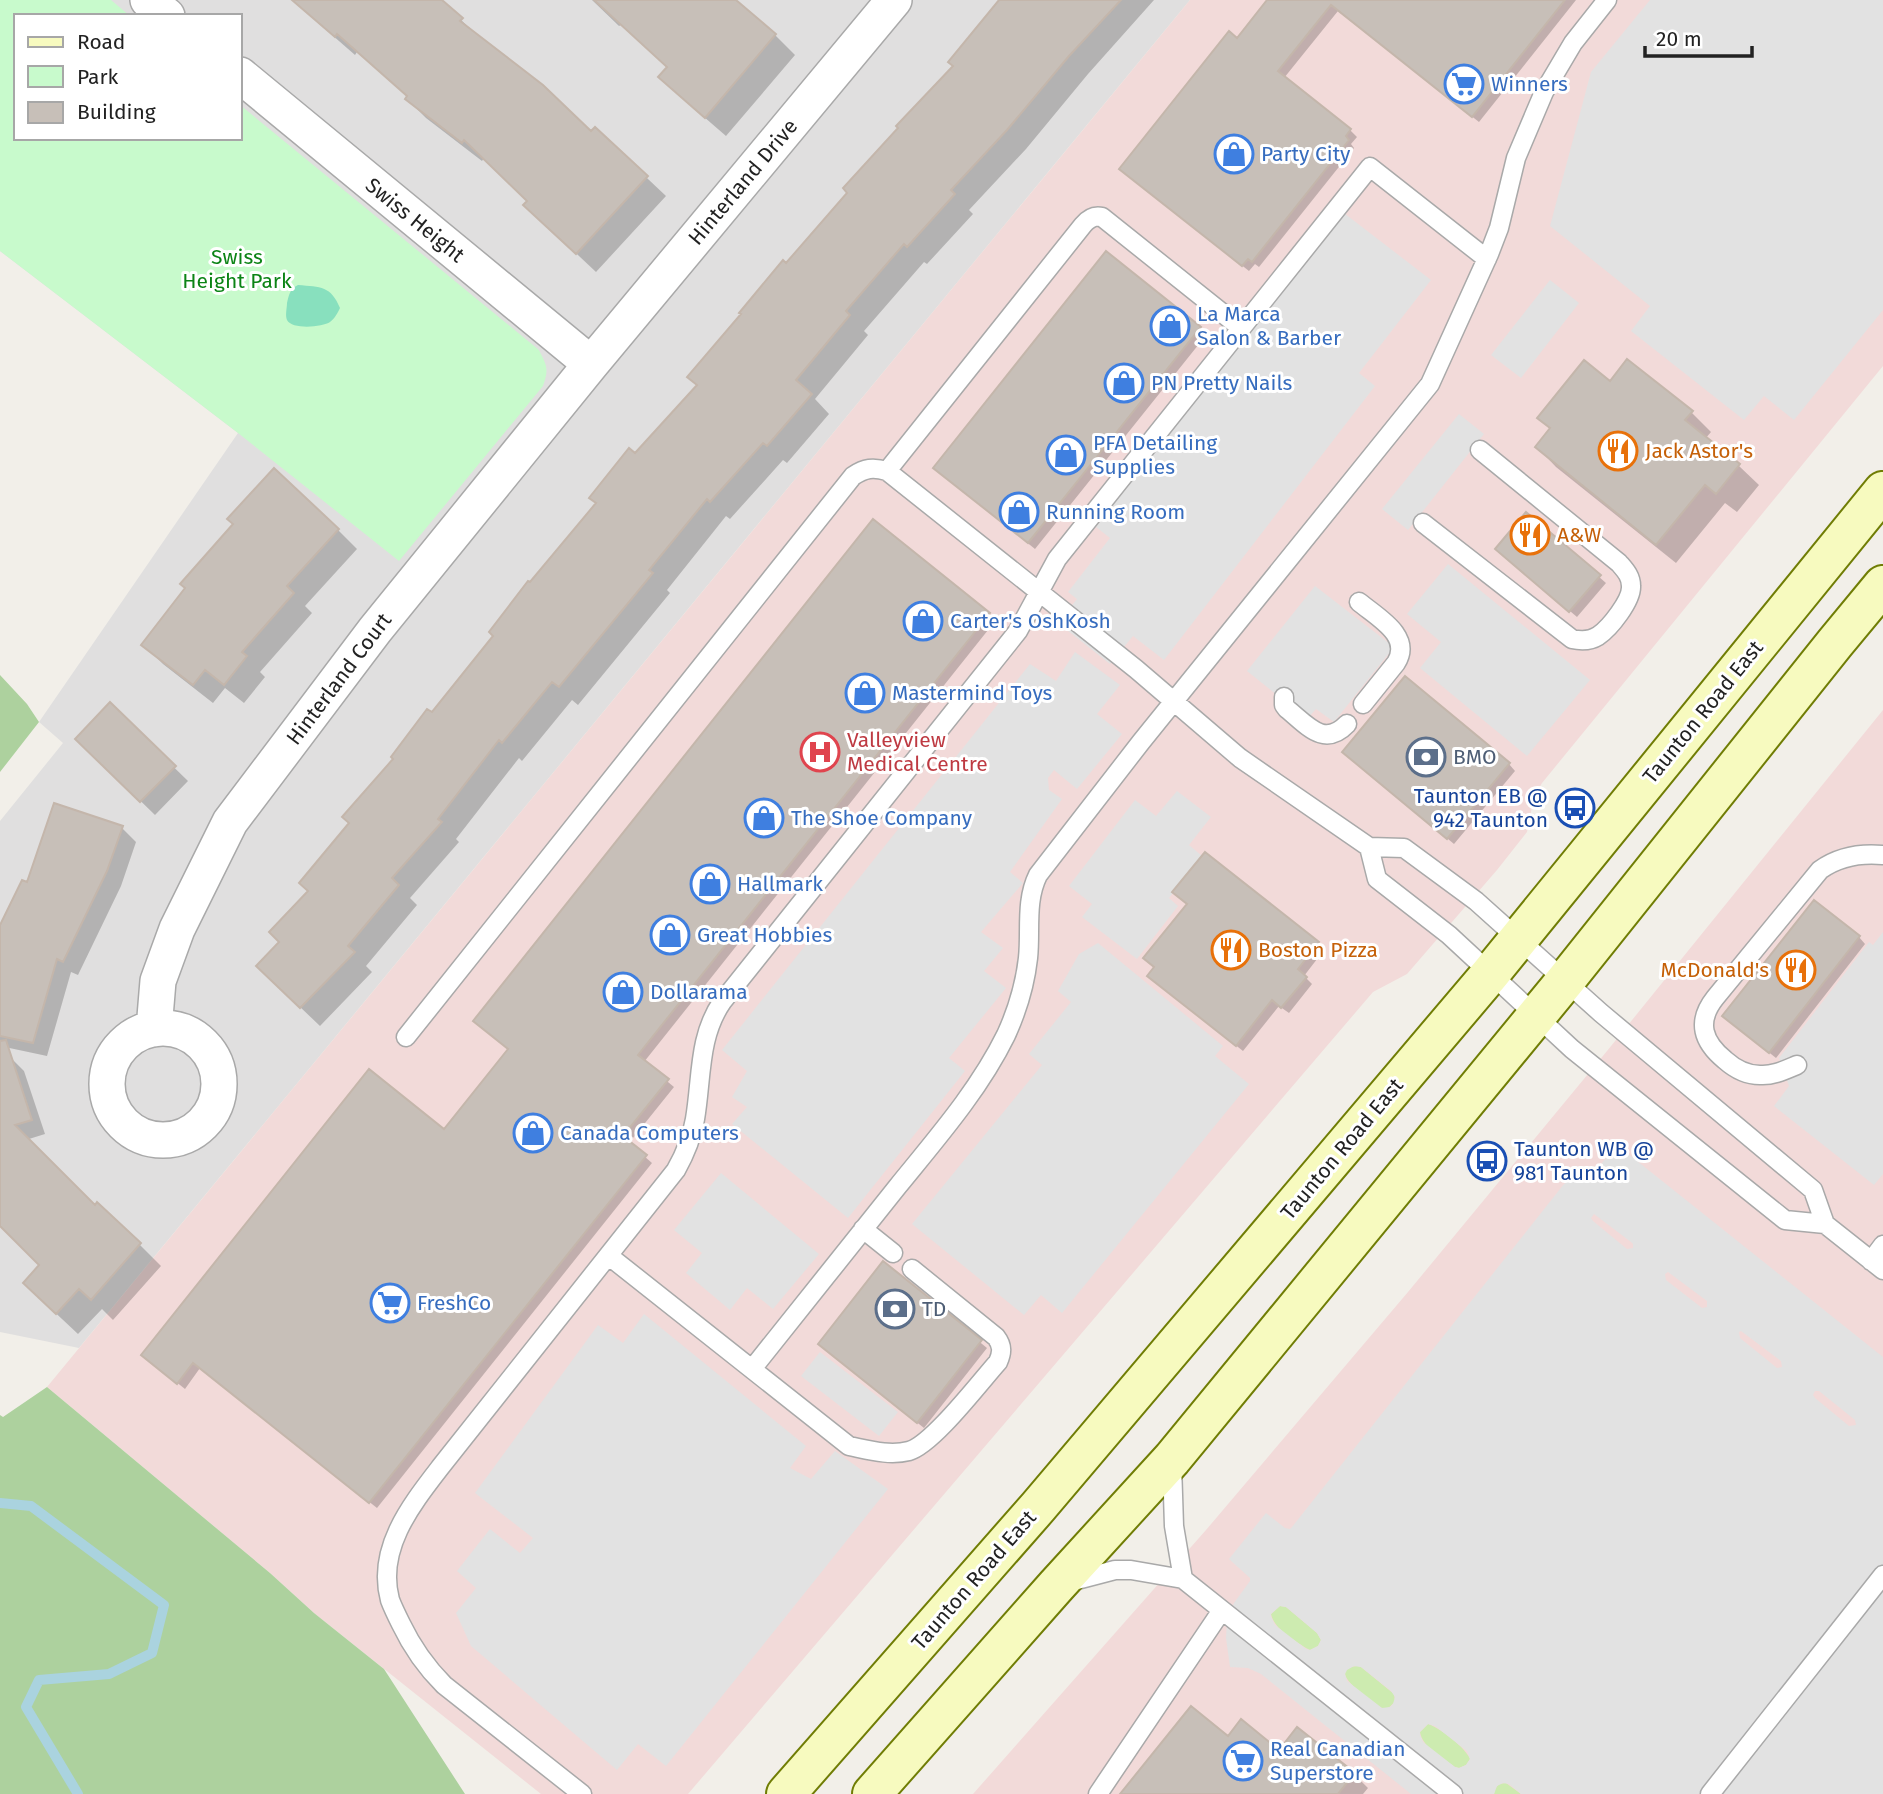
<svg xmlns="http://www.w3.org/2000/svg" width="1883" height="1794" font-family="'Fira Sans',sans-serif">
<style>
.residential{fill:#e0dfdf;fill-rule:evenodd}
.commercial{fill:#f2dad9}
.grass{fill:#cdebb0}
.forest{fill:#add19e}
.park{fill:#c8facc}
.pitch{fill:#88e0be}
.parking{fill:#e2e2e2;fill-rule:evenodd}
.shadow{fill:#0003}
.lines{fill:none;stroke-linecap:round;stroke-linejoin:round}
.stream{stroke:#aad3df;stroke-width:10}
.building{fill:#c7bfb8;stroke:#c4b6ab;stroke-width:2}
.lane-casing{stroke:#a9a9a9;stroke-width:21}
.street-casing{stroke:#a9a9a9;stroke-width:38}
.secondary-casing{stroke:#707d05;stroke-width:42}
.lane{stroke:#fff;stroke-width:18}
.street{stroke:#fff;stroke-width:35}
.secondary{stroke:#f7fabf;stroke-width:38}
.labels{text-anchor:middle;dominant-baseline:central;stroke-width:6;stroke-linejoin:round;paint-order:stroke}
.shop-label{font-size:21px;fill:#366cbe;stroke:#fff;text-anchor:start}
.street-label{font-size:21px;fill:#222;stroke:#fff}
.park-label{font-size:21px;fill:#0c8416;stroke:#fff}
.food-label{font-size:21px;fill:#c56008;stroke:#fff;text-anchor:start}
.health-label{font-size:21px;fill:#be3a42;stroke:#fff;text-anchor:start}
.service-label{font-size:21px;fill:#4e5e75;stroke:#fff;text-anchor:start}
.transit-label{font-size:21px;fill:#164399;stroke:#fff;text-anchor:end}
</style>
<rect width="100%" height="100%" fill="#f2efe9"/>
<path class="residential" d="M0,0H1190L79,1348L0,1332V821L63,743L39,722L238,433L0,251ZM16,16H240V138H16Z"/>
<path class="commercial" d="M1190,0H1883V366L1542,783L1534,797L1527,832L1497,870L1407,974L1373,992L688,1794H541L314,1613L270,1573L47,1387Z
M1883,710V1794H973L1206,1530L1408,1292L1607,1051Z"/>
<path class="grass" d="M1280,1606L1286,1607L1317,1633L1321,1640L1318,1646L1310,1650L1306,1648C1294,1640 1274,1629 1271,1614Z
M1357,1666L1361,1667L1394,1694L1395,1701C1392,1705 1388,1710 1382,1708C1375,1706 1369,1699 1364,1695C1354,1687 1331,1669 1357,1666Z
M1428,1724C1439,1727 1466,1748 1470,1759L1466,1765L1459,1768L1455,1767C1443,1758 1422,1747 1420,1732Z
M1506,1783L1521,1794H1494L1495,1789L1499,1784Z"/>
<path class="forest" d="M0,675L27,704L39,722L0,772Z
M47,1387L270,1573L314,1613L384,1669L465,1794H0V1415L3,1417Z"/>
<path class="park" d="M0,0H111L130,16H16V138H240V105L539,350C547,366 549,369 543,386L399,561L238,433L0,251Z"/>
<path class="pitch" d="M298,285C321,287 331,286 340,308C337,314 335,318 330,322C323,327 292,330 287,320C285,315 287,308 287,303C289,294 290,289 298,285Z"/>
<path class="parking" d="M1650,0H1883V310L1794,420L1764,396L1744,420L1631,331L1650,306L1550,226L1591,72Z
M1340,210L1431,280L1359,373L1375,386L1164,660L1133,636L1110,664L1058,623L1077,599L1068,592L1110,538L1096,527Z
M1550,280L1579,303L1521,378L1491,355Z
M1459,414L1484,434L1408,530L1382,509Z
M1448,564L1590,680L1527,756L1420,668L1441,642L1407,614Z
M1315,586L1394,647L1334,722L1316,709L1307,719L1247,671Z
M1075,652L1120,685L1097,714L1122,734L1077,789L1054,770L1048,778L1049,790L1062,799L1010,872L1023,883L981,932L1003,948L984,971L1006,988L949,1058L965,1071L848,1218L732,1124L747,1107L732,1097L747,1071L722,1050L1030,664L1056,681Z
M1177,791L1211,817L1189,845L1202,856L1169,898L1178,906L1137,959L1082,917L1092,904L1069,886L1135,800L1156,816Z
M1883,932V1174L1874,1185L1774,1106L1789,1086L1779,1058L1869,942L1873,945Z
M1098,943L1223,1046L1215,1056L1249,1084L1062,1313L1041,1295L1024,1315L912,1224L1042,1065L1029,1054L1071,1002L1058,991L1079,954Z
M1617,1145L1883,1357V1794H1521L1509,1784L1503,1783L1497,1786L1494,1794H1411L1261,1674L1248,1668L1230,1667L1226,1638L1227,1621L1234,1603L1250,1581V1578L1229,1559L1266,1513L1285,1528L1290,1529L1292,1527L1564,1184L1577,1175L1596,1170ZM1594,1214L1631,1242L1633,1244V1248L1627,1249L1593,1221L1591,1218ZM1668,1272L1707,1301V1307L1702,1308L1666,1280L1665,1274ZM1741,1331L1781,1361L1782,1367L1777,1368L1740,1338L1739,1332ZM1815,1391H1819L1855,1420L1856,1425L1849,1426L1815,1398L1813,1395ZM1280,1606L1286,1607L1317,1633L1321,1640L1318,1646L1310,1650L1306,1649L1275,1625L1271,1617V1614ZM1354,1666L1361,1667L1391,1691L1395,1697L1393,1704L1390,1707L1382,1708L1351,1684L1347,1681L1345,1674L1347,1670ZM1428,1724L1435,1726L1467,1751L1470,1759L1466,1765L1459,1768L1455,1767L1423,1742L1420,1735V1732Z
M721,1173L819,1254L773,1309L747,1288L730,1310L686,1273L702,1253L674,1230Z
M644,1314L806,1446L790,1468L811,1479L835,1451L888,1489L666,1766L638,1744L617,1770L471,1646L456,1613L476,1588L457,1571L490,1529L520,1553L533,1538L475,1493L598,1325L623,1343Z
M820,1352L898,1412L879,1436L801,1376Z"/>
<path class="shadow" d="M292,0H440L480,38L592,133L595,129L666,196L596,272L545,224L529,201L484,158L482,161L426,118L407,99L409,97L357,52L355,55Z
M592,0H734L775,35L795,55L726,136L681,97L661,77L669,68L621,25L619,26Z
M1000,0H1154L1088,74L1026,149L969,210L973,214L927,264L924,262L864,331L868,335L815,399L829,414L787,463L783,460L730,519L726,516L667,590L670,593L578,705L572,700L522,761L519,758L456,839L459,842L410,898L417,905L366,966L372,972L320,1026L277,985L282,942L351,823L432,714L495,636L530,585L635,455L698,386L787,265L955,66Z
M1270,0H1576L1479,122L1338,11L1284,78L1350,130L1357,137L1351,144L1354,148L1259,267L1255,264L1249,271L1128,175Z
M1200,328L1207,334L1035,549L942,474Z
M1610,383L1691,412L1711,432L1705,439L1739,466L1759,485L1737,512L1725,503L1676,563L1556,467L1537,447L1551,430L1539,418Z
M1527,514L1606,583L1577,617L1504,555Z
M873,521L996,620L644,1062L674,1087L629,1143L652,1163L377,1508L200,1368L185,1389L150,1361L445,1131L510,1049Z
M338,530L357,549L305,606L312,613L260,672L265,677L244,703L225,688L213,703L163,664L144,645Z
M110,705L188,781L155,815L77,739Z
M1351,758L1509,764L1515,771L1454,844Z
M122,828L136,842L121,886L78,975L71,972L47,1056L0,1046V929L28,885Z
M1205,854L1324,950L1304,976L1312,984L1289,1013L1279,1006L1243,1051L1156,982L1189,904Z
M1859,937L1865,944L1776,1058L1731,1022Z
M10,1057L24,1071L45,1134L0,1148V1060Z
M0,1178L95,1207L140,1245L161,1266L113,1320L102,1309L78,1334L46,1304L42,1265L0,1224Z
M884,1264L987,1348L924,1428L827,1351Z
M1228,1738L1354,1774L1368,1788L1363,1794H1122Z"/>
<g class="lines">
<path class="stream" d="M0,1503L31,1506L164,1605L152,1653L109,1674L39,1680L26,1707L78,1794"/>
</g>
<path class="building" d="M292,0H442L463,18L460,21L543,85L591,131L595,127L648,176L576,254L523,205L527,201L464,140L462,143L405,99L407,96L337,34L335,37Z
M594,0H736L776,34L705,118L658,77L667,67Z
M999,0H1121L1069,56L1007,130L951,190L955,194L907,247L904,244L846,311L850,315L796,380L812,394L767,446L763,443L710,502L707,499L649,570L653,573L559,687L552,682L502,743L499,740L438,819L442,822L392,878L399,885L348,946L355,952L300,1008L256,966L279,942L269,932L308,891L299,883L349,823L342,817L393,759L391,757L427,709L432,712L493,636L489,632L528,581L530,582L596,503L589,498L629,448L635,453L697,385L687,377L741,314L739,313L783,260L786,263L847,193L843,188L898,128L896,126L953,66L948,62Z
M1267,0H1565L1472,117L1331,5L1278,71L1351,129L1346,136L1349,140L1252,262L1248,259L1242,266L1119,169L1229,31L1237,38Z
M1106,251L1201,327L1028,543L933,468Z
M1627,359L1693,411L1685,420L1740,464L1716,494L1705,485L1656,545L1535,447L1550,428L1537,418L1584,360L1610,381Z
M274,468L339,529L287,586L294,593L242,652L247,656L224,685L205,670L193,685L141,645L185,588L180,584L233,524L227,519Z
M1526,512L1601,575L1569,612L1495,549Z
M873,519L990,613L638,1055L669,1079L623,1136L647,1155L369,1503L193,1363L177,1384L141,1355L369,1069L444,1129L508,1049L473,1021Z
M1405,676L1510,763L1447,839L1342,752Z
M110,702L176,766L140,802L75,739Z
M54,803L123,826L107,871L63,962L57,959L33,1043L0,1036V925L22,880L27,882Z
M1205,852L1319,942L1298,969L1307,977L1281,1008L1272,1000L1236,1046L1147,976L1154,967L1143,958L1187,904L1172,892Z
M1814,900L1860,936L1769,1053L1722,1016Z
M6,1040L32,1120L15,1125L95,1205L97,1202L141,1243L91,1300L79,1289L56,1314L23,1283L39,1265L0,1226V1041Z
M883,1261L982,1340L917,1423L818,1344Z
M1191,1706L1228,1736L1241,1719L1279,1750L1297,1727L1355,1773L1338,1794H1120Z"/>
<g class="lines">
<defs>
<path id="lane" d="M887,471L1083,225C1088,219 1094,215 1102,217L1241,328
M1423,523L1572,639C1581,641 1590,641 1598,636C1610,628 1632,600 1631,586C1631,576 1625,570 1619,563L1480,450
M1359,602C1377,617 1413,636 1396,663L1363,704
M1284,697V705L1287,709C1307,725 1324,748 1347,724
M1369,847L1377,879L1449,935L1572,1049L1785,1220L1825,1224
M406,1037L853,476C865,468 873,467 887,471L1136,669L1240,758L1369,847L1404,848L1476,901L1601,1013L1813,1190L1825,1224L1883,1270
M1797,1065C1785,1070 1773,1076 1760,1075C1746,1075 1735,1069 1725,1060C1703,1042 1696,1022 1715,998L1820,870C1838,857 1861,853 1883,855
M863,1229L893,1253
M609,1256L849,1446C869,1450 889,1456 909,1451C932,1445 980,1382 998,1362C1002,1353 1003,1346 996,1337L912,1269
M1871,1261L1883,1245
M752,1369C801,1308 849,1247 898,1186C937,1138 979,1090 1006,1035C1017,1011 1025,985 1028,958C1031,931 1025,901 1038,875L1141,742L1430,384L1489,254L1499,228L1516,158L1544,92L1573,43L1607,0
M1172,1464L1174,1526L1183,1579
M1069,1582L1115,1570H1131L1183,1579L1453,1794
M582,1794L444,1685C426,1667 412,1647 401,1624C397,1616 393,1608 390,1600C376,1548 412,1504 442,1465L676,1170C685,1154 692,1137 695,1119C702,1078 698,1037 722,1002L1018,631L1057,559L1370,167L1487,259
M1098,1794L1222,1610
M1710,1794L1883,1575"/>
<path id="street" d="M148,0L167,16
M240,75L591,364
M107 1084a56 56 0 1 1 112 0a56 56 0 1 1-112 0Z
M154,1029L158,981L177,929L230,822L375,630L591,364L894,0"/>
<path id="secondary" d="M786,1794L1038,1507L1490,974L1883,491
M872,1794L1056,1586L1172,1459L1565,981L1835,643L1883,585"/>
</defs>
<use href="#lane" class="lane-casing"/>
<use href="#street" class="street-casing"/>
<use href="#secondary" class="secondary-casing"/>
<use href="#lane" class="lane"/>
<use href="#street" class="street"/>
<use href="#secondary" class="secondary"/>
</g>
<defs>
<symbol id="supermarket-ring" viewBox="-11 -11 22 22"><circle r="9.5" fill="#fff" stroke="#3f7fe0" stroke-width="1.5"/><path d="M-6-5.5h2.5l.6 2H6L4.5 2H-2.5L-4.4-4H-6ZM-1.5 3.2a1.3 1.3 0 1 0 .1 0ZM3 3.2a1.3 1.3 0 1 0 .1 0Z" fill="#3f7fe0"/></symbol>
<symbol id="shop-ring" viewBox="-11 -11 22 22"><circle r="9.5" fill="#fff" stroke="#3f7fe0" stroke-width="1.5"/><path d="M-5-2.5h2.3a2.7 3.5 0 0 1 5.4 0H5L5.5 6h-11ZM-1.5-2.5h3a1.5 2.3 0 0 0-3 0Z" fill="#3f7fe0"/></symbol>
<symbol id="restaurant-ring" viewBox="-11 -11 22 22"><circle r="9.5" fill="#fff" stroke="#e8710a" stroke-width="1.5"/><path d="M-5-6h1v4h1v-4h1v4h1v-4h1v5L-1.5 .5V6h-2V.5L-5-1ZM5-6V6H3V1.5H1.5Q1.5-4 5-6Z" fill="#e8710a"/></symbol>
<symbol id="hospital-ring" viewBox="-11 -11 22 22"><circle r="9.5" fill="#fff" stroke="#e0444e" stroke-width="1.5"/><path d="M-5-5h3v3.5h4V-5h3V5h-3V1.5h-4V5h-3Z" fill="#e0444e"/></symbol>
<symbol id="bank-ring" viewBox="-11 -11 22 22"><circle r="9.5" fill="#fff" stroke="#5c6f8a" stroke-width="1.5"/><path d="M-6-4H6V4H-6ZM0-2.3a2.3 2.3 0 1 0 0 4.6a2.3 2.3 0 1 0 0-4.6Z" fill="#5c6f8a"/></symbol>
<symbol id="bus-ring" viewBox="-11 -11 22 22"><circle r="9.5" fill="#fff" stroke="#1a4fb4" stroke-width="1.5"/><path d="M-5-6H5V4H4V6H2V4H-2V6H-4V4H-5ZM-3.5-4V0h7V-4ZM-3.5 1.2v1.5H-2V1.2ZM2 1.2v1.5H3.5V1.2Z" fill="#1a4fb4"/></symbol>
</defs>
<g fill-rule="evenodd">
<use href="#supermarket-ring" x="1442" y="62" width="44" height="44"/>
<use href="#shop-ring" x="1212" y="132" width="44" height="44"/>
<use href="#shop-ring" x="1148" y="304" width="44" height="44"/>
<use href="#shop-ring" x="1102" y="361" width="44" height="44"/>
<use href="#restaurant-ring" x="1596" y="429" width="44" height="44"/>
<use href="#shop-ring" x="1044" y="433" width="44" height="44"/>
<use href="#shop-ring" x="997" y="490" width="44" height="44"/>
<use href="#restaurant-ring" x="1508" y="513" width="44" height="44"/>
<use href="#shop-ring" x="901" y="599" width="44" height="44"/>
<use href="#shop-ring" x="843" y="671" width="44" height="44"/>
<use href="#hospital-ring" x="798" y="730" width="44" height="44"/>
<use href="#bank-ring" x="1404" y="735" width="44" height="44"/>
<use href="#bus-ring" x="1553" y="786" width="44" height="44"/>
<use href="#shop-ring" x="742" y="796" width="44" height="44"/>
<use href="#shop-ring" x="688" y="862" width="44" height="44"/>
<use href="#shop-ring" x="648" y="913" width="44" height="44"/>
<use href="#restaurant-ring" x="1209" y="928" width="44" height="44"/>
<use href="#restaurant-ring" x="1774" y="948" width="44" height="44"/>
<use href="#shop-ring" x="601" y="970" width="44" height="44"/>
<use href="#shop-ring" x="511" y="1111" width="44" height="44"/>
<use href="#bus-ring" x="1465" y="1139" width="44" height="44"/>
<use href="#supermarket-ring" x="368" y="1281" width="44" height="44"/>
<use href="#bank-ring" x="873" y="1287" width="44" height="44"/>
<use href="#supermarket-ring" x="1221" y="1739" width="44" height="44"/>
</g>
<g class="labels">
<g class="shop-label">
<text x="1491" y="84">Winners</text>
<text x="1261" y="154">Party City</text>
<text x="1197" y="314">La Marca<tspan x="1197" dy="24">Salon &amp; Barber</tspan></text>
<text x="1151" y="383">PN Pretty Nails</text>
<text x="1093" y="443">PFA Detailing<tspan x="1093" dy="24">Supplies</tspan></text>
<text x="1046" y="512">Running Room</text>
<text x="950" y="621">Carter's OshKosh</text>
<text x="892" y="693">Mastermind Toys</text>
<text x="791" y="818">The Shoe Company</text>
<text x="737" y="884">Hallmark</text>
<text x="697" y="935">Great Hobbies</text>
<text x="650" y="992">Dollarama</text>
<text x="560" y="1133">Canada Computers</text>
<text x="417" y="1303">FreshCo</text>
<text x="1270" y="1749">Real Canadian<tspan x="1270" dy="24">Superstore</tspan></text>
</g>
<g class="street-label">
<text transform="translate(743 182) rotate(-50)">Hinterland Drive</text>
<text transform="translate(415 220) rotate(39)">Swiss Height</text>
<text transform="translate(339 679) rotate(-53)">Hinterland Court</text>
<text transform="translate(1703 712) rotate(-51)">Taunton Road East</text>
<text transform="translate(1342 1149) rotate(-50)">Taunton Road East</text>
<text transform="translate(974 1580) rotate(-49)">Taunton Road East</text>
</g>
<g class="park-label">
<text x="237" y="257">Swiss<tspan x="237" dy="24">Height Park</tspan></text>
</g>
<g class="food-label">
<text x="1645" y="451">Jack Astor's</text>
<text x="1557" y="535">A&amp;W</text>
<text x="1258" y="950">Boston Pizza</text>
<text x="1769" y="970" text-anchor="end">McDonald's</text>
</g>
<g class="health-label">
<text x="847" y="740">Valleyview<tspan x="847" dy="24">Medical Centre</tspan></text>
</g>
<g class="service-label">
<text x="1453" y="757">BMO</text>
<text x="922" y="1309">TD</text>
</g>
<g class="transit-label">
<text x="1548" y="796">Taunton EB @<tspan x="1548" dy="24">942 Taunton</tspan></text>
<text x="1514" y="1149" text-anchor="start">Taunton WB @<tspan x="1514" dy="24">981 Taunton</tspan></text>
</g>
</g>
<rect x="14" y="14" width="228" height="126" fill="#ffffff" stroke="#a7a7a7" stroke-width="2"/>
<rect x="28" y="37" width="35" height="10" fill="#f7fabf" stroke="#a7a7a7" stroke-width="2"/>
<text x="77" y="49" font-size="21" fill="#222222">Road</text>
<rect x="28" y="66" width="35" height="21" fill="#c8facc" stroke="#a7a7a7" stroke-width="2"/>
<text x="77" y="84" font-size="21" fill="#222222">Park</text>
<rect x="28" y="102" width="35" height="21" fill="#c7bfb8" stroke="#a7a7a7" stroke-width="2"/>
<text x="77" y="119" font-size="21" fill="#222222">Building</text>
<path d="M1645 46v10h107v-10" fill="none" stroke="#222222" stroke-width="3.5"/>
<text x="1656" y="46" font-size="21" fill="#222222" stroke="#ffffff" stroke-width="5" paint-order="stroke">20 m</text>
</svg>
